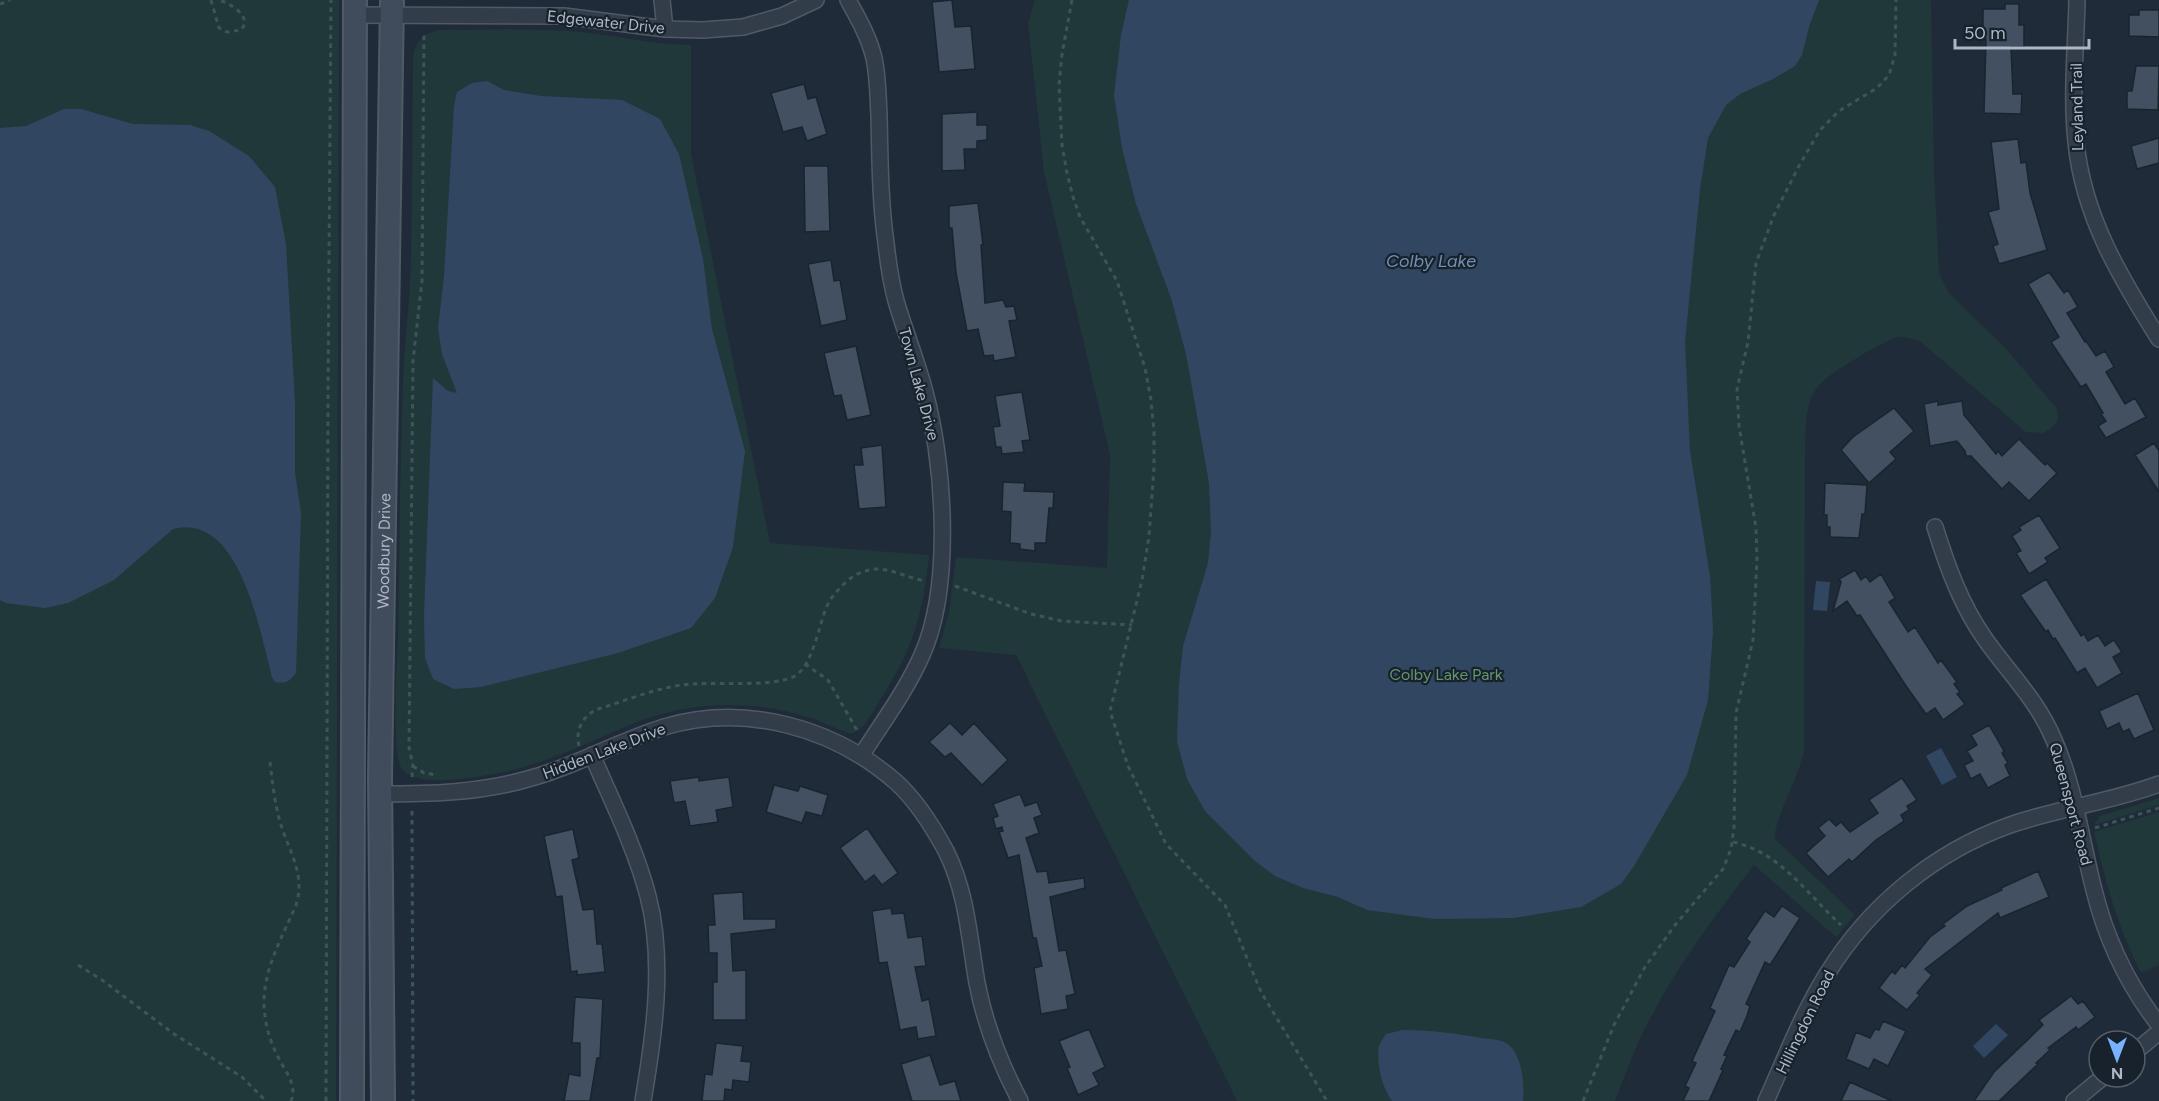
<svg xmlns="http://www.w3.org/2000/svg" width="2159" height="1101" font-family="Figtree,sans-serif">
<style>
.green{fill:#21383a}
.water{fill:#314761}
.building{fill:#425061;stroke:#1a242f;stroke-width:1.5}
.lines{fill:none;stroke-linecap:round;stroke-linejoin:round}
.street-casing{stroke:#505a67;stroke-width:18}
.secondary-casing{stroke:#505a67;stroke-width:26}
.path{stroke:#3e5557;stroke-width:3;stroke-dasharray:4.5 4.5;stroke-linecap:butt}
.street{stroke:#323d49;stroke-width:15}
.secondary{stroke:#404c5c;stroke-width:22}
.labels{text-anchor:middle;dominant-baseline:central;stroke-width:4.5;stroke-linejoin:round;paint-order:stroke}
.street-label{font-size:16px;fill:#adb7c6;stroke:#18222d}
.park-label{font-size:16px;fill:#63976d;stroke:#18222d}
.water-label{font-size:18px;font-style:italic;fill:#738fb1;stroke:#18222d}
</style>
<rect width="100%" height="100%" fill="#1f2b39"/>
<path class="green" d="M0,0H339L336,1101H0Z
M1035,0H1931L1934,173L1939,273L1949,293L2007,350L2057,409L2058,419L2053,427L2043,433L2026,432L1921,342C1914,339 1906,336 1898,337C1884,340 1832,372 1822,382C1817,387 1814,392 1811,398C1804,416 1806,439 1805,459L1804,751C1797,782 1779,808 1774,838L1855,915L1836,937L1754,865C1717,913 1679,963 1651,1017C1636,1044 1626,1073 1615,1101H1237L1016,655L939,648L949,613L956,557L1107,568L1110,455L1044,172L1028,23Z
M439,30C486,30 534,28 582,32C619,36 654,45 691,45V154L770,543L929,555C923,615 913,649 880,700C874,710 868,722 859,730L851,734C836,729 822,721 807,717C750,699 688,701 632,724C589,742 546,764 499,773C477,777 418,789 402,769C391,754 397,662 398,639C399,554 400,469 403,384C404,351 408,317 410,284C413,209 412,134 413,59C414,42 423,34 439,30Z
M2159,798V805L2094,825L2100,816Z
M2159,812V965L2141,973C2118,928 2105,881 2094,832Z"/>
<path class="water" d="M1129,0H1819L1809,27L1802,55L1795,66L1773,79L1740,94L1726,105L1708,138L1700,189L1685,342L1690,451L1710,576L1713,631L1708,700L1687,775L1634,866L1621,884L1581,907L1513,918L1435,919L1367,910L1338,897L1303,888L1275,876L1255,861L1205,811L1187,779L1177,741L1179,684L1183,646L1208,563L1211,533L1209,483L1186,354L1171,298L1136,204L1122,148L1114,95L1121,35Z
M487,81L504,90L541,96L622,100L660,119L679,154L703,259L712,329L745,451L733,547L715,598L691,628L618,653L481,687L454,689L433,679L425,658L424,616L433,378L448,391L457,393L442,354L438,328L444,276L454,106L457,92L472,83Z
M64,109H81L133,124L190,125L209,131L249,156L275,187L286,244L295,403V473L301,513L296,673C290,681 286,684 275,682L272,677C260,633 240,511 173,529L114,580L68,603L45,608L6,603L0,600V128L26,126Z
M1816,581L1830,582L1827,611L1813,610Z
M1941,748L1957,777L1942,785L1926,756Z
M1996,1024L2008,1035L1984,1058L1973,1046Z
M1403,1030C1430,1030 1455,1033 1481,1038C1488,1039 1498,1039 1504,1042C1522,1050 1525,1084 1523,1101H1392C1382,1088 1376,1063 1379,1046C1380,1042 1384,1038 1386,1034Z"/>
<path class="building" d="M952,0L955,27L971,26L975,69L939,72L932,2Z
M2005,4H2019V25H2024V47H2011L2013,94H2022L2021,114L1984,113L1986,39H1983V9H2005Z
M2139,10H2159V37L2129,36V15H2139Z
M2136,66H2159L2158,110L2127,109V91H2132Z
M804,84L808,99L816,97L827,134L807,141L802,127L783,132L771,93Z
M977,112V125H987V140L977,141V149H964L965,170L942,171V114Z
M2159,138V163L2137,169L2131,146Z
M2018,139L2021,163L2026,162L2030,193L2047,250L1999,264L1993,246L1998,244L1988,212L1999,209L1991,142Z
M804,166H828L830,231L805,232Z
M978,203L983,245H981L985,303L1003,300L1006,307L1014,306L1017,320L1009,321L1016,357L994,361L993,355L984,356L978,329L967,331L956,273L952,228H949V206Z
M831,260L834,281L840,280L847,320L821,326L808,264Z
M2049,272L2064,293L2068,290L2078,307L2067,313L2085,342L2086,341L2096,356L2105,351L2114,367L2106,372L2125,404L2135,398L2146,417L2106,438L2098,426L2106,421L2101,414L2103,413L2086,384L2081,387L2051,342L2059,337L2028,284Z
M856,346L871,415L847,420L841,395L834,396L824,353Z
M1022,392L1030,440L1022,441L1024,452L1002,454L1001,447H996L993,427L1000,426L995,396Z
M1938,401V405L1962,401L1964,415L1996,454L1998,451L2002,456L2019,439L2045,465L2047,463L2057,473L2029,501L2009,482L2002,489L1971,456H1966L1965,451L1957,441L1930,446L1924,404Z
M1894,408L1914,431L1890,452L1896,459L1869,483L1841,450L1853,437Z
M2154,443L2159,451V492L2135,455Z
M882,445L886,507L859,509L854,465H863L861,448Z
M1003,482L1025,483L1024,491L1054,492L1053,508H1049L1046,543H1035V551L1020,549V544L1010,543L1011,512L1002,511Z
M1825,483L1867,485L1865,514H1862L1859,538L1830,537V527H1827V515H1824Z
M2039,515L2060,548L2045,558L2048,562L2029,574L2016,553L2021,551L2012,536L2021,530L2019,527Z
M1855,570L1861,580L1866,576L1870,582L1881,574L1895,598L1889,602L1908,632L1915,627L1938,663L1941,660L1957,682L1954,684L1960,692L1957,694L1965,704L1943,720L1935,708L1926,714L1906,686L1860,615L1857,616L1847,601L1833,611L1841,582L1839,579Z
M2046,579L2081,636L2084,634L2088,641L2098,635L2105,646L2114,640L2122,652L2113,657L2122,673L2097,688L2085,668L2077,673L2055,638L2053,639L2048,630L2046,632L2020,595Z
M2138,693L2154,730L2134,739L2129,729L2123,732L2119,723L2107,729L2099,711Z
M950,723L962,735L974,723L1008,760L982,785L951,753L945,757L929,742Z
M1989,725L2004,751L2002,753L2008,763L2005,765L2010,776L1988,788L1980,774L1971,779L1964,765L1973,761L1967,751L1977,745L1971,735Z
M699,777V781L729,777L733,807L716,810L718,822L690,826L685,801L674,803L670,781Z
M1902,778L1917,800L1907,806L1909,810L1901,815L1904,821L1876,840L1852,862L1849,859L1828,877L1806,853L1825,836L1818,828L1829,819L1836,826L1841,822L1850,832L1878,813L1869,800Z
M774,785L798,791L800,786L828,795L822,816L806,812L802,823L766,812Z
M1020,794L1025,806L1037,802L1042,815L1034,818L1039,833L1026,838L1037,872L1047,871L1049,883L1084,878L1085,888L1050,897L1059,951L1066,950L1075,994L1066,996L1068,1009L1041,1014L1034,968L1042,966L1036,938H1033L1019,855L1008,858L999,832L1003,831L1002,827L996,829L993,818L998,816L993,804Z
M867,828L898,873L882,885L874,875L865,882L840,848Z
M573,829L579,858L572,860L583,910L594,909L597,944H602L605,972L577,975V971L571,972L562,896L556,897L544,836Z
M2038,871L2049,897L2000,918L1998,913L1925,969L1932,975L1917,993L1920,995L1907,1010L1879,988L1892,971L1895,974L1902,965L1905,968L1930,937L1945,926L1943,924L1967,906L2002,890L2001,888Z
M743,892L744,919H776V929L731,934L733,971L746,970V1020H713V982H717V953H709L708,925H715L713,894Z
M1782,906L1800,918L1770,965L1765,962L1746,1004L1750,1006L1747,1016L1740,1032L1736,1030L1724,1055L1727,1056L1721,1069L1723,1070L1709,1101H1683L1689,1088L1685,1086L1696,1063L1692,1061L1715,1011L1710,1008L1729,965L1734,967L1750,942L1746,939L1765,911L1774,917Z
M891,908L892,914L904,913L908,938L922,936L926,966L915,967L922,1001L929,999L936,1036L918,1039L916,1027L900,1030L887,962L879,963L872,911Z
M2071,996L2078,1004L2083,1001L2095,1017L2078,1030L2076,1027L2048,1048L2050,1050L2036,1063L2038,1064L1999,1101H1974L1994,1072L2043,1025L2039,1020Z
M575,997L603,999L600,1058H597L590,1101H564L569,1074L580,1076V1043H572Z
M1883,1021L1906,1031L1888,1066L1874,1059L1869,1069L1846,1059L1856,1032L1870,1038L1875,1029L1879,1030Z
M1089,1029L1105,1067L1093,1073L1099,1085L1078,1095L1067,1068L1070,1067L1059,1041Z
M716,1043L743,1046L741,1061L751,1062L749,1082L733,1080L732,1090L725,1089L724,1101H702L705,1074L712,1075Z
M930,1055L940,1085L955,1081L961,1101H912L901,1064Z
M1850,1082L1892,1101H1841Z"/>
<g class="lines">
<defs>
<path id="street" d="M662,0L665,29
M848,0C858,18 869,37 874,58C878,77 878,97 879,116C880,158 880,201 886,243C888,262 891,282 896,301C905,332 917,361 925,392C944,465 953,585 922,655C906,691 882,723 861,756
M2077,0C2076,47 2071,95 2076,142C2083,216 2120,277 2159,339
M355,15L564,16L665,29L703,30L743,27L782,16L816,0
M1935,527C1947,566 1961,605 1985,639C2009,673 2038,701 2054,740C2075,787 2081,840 2094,890C2106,939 2128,985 2159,1025
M592,755C612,801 635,847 648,896C665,961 654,1036 643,1101
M380,794C428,794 477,793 524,780C572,768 616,742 664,727C745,703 833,727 896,782C916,800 933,827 946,851C967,893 969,937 977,983C985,1025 1000,1063 1020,1101
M2135,1052L2159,1032
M1766,1101C1785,1059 1802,1014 1827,974C1869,906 1934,852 2010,825C2059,808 2111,802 2159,784
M2074,1101L2103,1077"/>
<g id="secondary">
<path d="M352,1101L355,0"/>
<path id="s1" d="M383,1101L380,778L392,0"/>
</g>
</defs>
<use href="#street" class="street-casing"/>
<use href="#secondary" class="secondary-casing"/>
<path class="path" d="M211,0L219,28L227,32L241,30L245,24C244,11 231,5 220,0
M1072,0L1062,54L1059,85L1062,145L1067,173L1073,197L1080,217L1117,281L1145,368L1151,400L1154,432V468L1149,536L1142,580L1110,711L1128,766L1166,844L1225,905L1261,992L1327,1101
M0,4L10,0
M955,586L1031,614L1062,621L1132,625
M805,664L828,680L858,732
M579,746C575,730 583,715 598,709C625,701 653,689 682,685C710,681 774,688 795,676C813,665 819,624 827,606C831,597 837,591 844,584C853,575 863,570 876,569C893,569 908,578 925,581
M270,762C272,779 274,797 278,814C285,846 307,872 296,905C282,938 263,969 264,1006C265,1023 269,1039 277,1055C284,1070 298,1084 291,1101
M413,766L424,773L436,775
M412,777L413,766L409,747L413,361L422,281L424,32
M412,811L413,1101
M2095,828L2159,808
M1733,842C1780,852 1807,894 1841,925
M78,965L102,980L174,1034L242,1077L266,1101
M326,1101L328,390L331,0
M1583,1101L1614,1025L1645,967L1675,925L1723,869L1731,849L1734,827L1736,713L1753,640L1757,559L1756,528L1739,426L1737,389L1748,342L1756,263L1774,215L1800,164L1820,130L1839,111L1877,88L1889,75L1895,55L1896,0"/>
<use href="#street" class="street"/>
<use href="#secondary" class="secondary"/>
</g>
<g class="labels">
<g class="street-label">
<text transform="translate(606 22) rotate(6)">Edgewater Drive</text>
<text transform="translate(2077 107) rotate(-91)">Leyland Trail</text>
<text transform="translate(919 384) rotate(75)">Town Lake Drive</text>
<text stroke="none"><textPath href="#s1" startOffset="550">Woodbury Drive</textPath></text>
<text transform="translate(604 751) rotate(-21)">Hidden Lake Drive</text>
<text transform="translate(2071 804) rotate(75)">Queensport Road</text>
<text transform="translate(1805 1022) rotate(-64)">Hillingdon Road</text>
</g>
<g class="park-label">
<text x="1446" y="674">Colby Lake Park</text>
</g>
<g class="water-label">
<text x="1431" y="261">Colby Lake</text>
</g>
</g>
<g transform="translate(2117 1059) rotate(180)"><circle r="28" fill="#18222d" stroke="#545e6a" stroke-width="1.5"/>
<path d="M0-4.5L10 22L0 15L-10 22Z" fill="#79b2fe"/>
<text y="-9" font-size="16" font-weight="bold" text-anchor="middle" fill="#adb7c6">N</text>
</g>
<path d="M1955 39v9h134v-9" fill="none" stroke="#adb7c6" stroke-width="3"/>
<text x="1964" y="39" font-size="18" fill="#adb7c6" stroke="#18222d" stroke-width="4.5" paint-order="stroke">50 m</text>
</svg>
